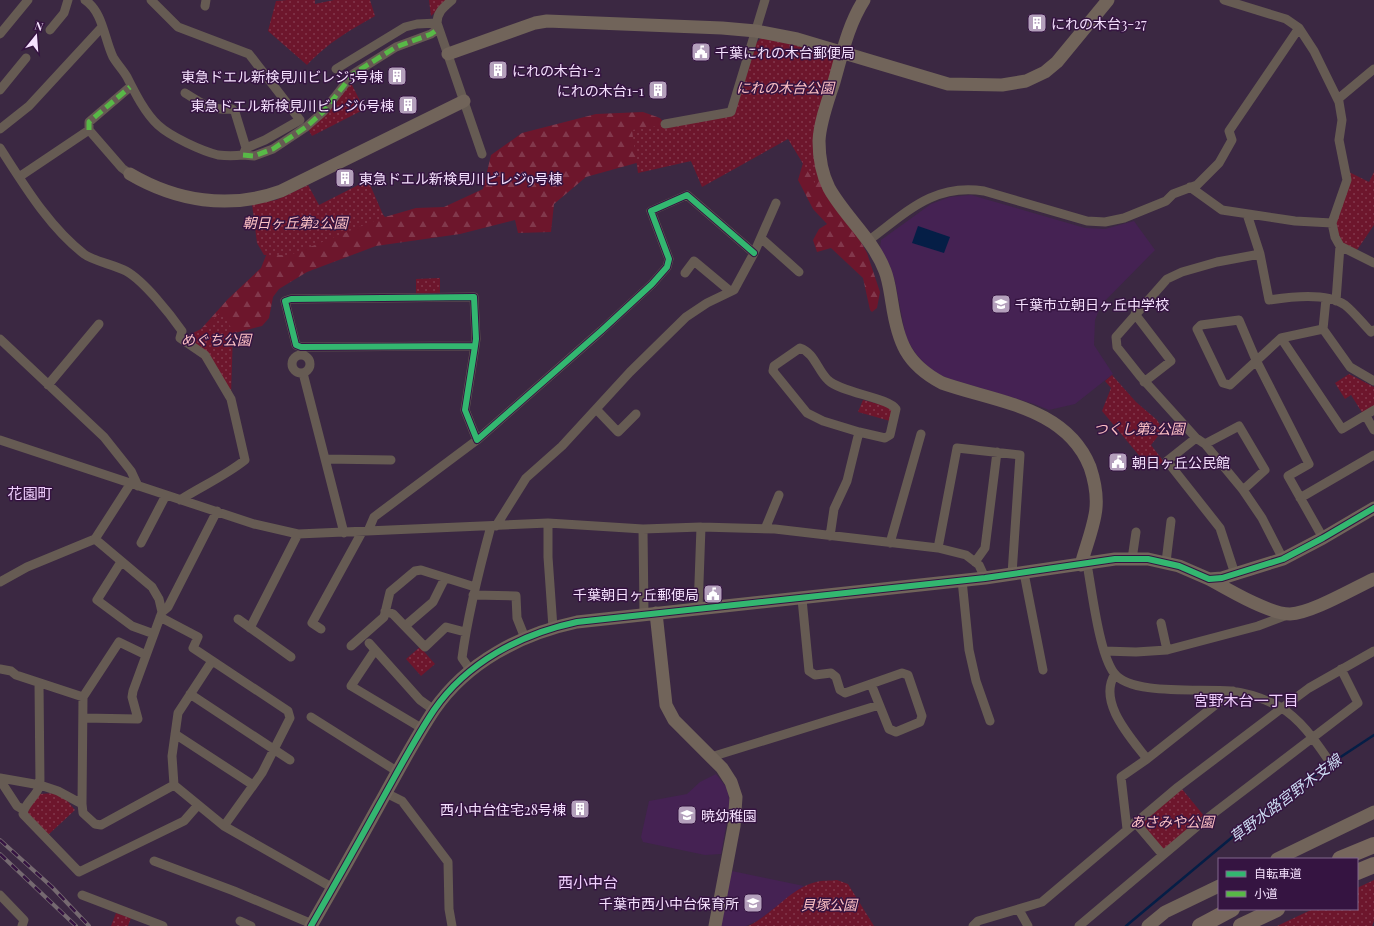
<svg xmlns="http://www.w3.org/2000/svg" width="1374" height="926" font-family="'Playfair Display','Noto Sans JP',serif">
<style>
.built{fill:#452253}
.forest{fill:url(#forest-firs)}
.park{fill:url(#park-dots)}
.water{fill:#051e46}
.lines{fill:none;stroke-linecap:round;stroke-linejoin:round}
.stream{stroke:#051e46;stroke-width:2.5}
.street{stroke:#665b53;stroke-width:9}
.secondary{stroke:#71645a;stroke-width:13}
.highway{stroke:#77675d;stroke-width:16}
.rail-casing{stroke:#756970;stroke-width:4}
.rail{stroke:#351441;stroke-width:2.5;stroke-dasharray:8;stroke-linecap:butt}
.quiet{stroke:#58b947;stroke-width:5;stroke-dasharray:10 5;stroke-linecap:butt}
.cycleway-casing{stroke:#351441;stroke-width:8}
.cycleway{stroke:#33b770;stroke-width:6}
.labels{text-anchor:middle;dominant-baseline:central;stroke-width:3;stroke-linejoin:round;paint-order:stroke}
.poi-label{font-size:14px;fill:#f5e1fe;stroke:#351441;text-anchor:start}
.park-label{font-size:14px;font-style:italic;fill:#fdc1c4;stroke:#351441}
.neighbourhood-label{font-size:15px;fill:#f0d0fe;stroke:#351441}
.water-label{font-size:15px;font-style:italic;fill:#ccdcf2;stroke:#351441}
</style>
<defs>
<pattern id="forest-firs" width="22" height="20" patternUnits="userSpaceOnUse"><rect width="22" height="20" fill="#6d162c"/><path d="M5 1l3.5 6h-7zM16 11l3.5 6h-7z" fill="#82384c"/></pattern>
<pattern id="park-dots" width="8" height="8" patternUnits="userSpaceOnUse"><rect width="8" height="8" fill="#6d162c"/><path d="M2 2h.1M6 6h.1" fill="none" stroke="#82384c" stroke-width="1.8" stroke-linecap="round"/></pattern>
</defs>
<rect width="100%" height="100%" fill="#3b2842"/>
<path class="built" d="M971,195L1085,228L1105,229L1134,221L1155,250L1101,305L1095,320L1094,345L1113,374L1075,404L1049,410L1034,404L947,378L935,373L928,367L916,354L906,338L895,281L890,266L880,248L881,240L931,204L950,197Z
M716,774L727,788L730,804L721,854L705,855L643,842L641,837L649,801L687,794L700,782Z
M732,871L804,886L759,920L746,926H719Z"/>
<path class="forest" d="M763,36L794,47L815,158L867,253L880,292L877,308L872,312L870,310L863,278L831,248L817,252L813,240L819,229L827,224L813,209L798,180L803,163L788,137L704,185L691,161L640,162L586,177L554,204L551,232L518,233L515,220L460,234L376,246L307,272L279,289L273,297L269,318L262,326L235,333L221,329L192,339L228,299L261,268L269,248L374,204L385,217L416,208L444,207L483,189L491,155L522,133L596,114L643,112L660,118L665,124L734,114L760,39Z"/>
<path class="park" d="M287,0H315V4L334,0H370L375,16C347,32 329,42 307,65L268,31L276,1Z
M429,0H448L431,16Z
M760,39L788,43L831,55L835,60L815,126L816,185L788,139L702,187L691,161L638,173L632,130L734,114L756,43Z
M351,83L363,107L361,111L312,136L308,129Z
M1347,171L1369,182L1374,172V225L1357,250L1342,243L1335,224Z
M368,180L384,217L290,255H264L257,243L252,204L276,200L308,185L319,205Z
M440,278V294L416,295V279Z
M221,311L233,331L231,396L185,337L209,325Z
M1349,374L1374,387V407L1363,414L1351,395L1345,399L1335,383Z
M1112,375L1136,402L1157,420L1163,430L1151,445L1164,462L1158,466L1154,460L1147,465L1102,411L1111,388L1105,381Z
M863,400L891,407L892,411L890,421L858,412Z
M420,647L435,664L421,676L406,659Z
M1182,789L1205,817L1162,852L1139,825Z
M55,793L64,797L75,810L48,835L28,813L30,803L39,794Z
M837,880L848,884L874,926H748C771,916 792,887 816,882C822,880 830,881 837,880Z
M1374,880V921L1372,926H1277L1313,909H1357V888Z
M116,913L131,918L128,926H111Z"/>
<path class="water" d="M918,226L950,237L944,253L912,243Z"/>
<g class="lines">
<path class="stream" d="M1126,926L1248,824L1330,764L1374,735"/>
<path class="street" d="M85,0C103,12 104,38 113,57C117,64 123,70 127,77C135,93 145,113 158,125C171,137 202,151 218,155C227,156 234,156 243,155L246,148L265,140L300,120L249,54L178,27L151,0
M452,0C444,7 437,12 437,23L482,154
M1224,0L1286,19L1299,28L1314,51L1339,102L1342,120L1339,140L1347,180L1332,223L1335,237L1340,246L1374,263
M205,6L206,0
M50,30L64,13L68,0
M0,34L28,0
M336,69L405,27L417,24L437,23
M0,90L26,58
M185,93C202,104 212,111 232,109L235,112L246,148
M1338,99L1374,69
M665,124L731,112L765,0
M0,129L29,106L102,27
M89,130V122L130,87
M0,148C24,185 49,227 84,254C93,261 115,265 126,271C144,281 170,314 182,331L180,338L205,355L231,399L245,460C225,476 202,486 180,500
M243,155L254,156L273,149L306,127L323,112L353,74L396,47L431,34L438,29
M19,177L89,130L122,168L130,174
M1190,187L1222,210L1295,221L1332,223
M1247,214L1260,254L1269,300C1290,297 1326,292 1345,305C1354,312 1363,324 1371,332L1374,330
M761,238L799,272
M868,241C906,213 933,183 984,191L1087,221L1105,222L1124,218L1166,201L1173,194L1197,185L1219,163L1232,140L1229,131L1299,28
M1260,254L1217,262L1182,272L1167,279L1116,337L1117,347L1140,376L1196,438L1205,444L1243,490L1262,518L1283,559
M685,273L694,261L730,291
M1326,299L1323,329L1350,367L1374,381
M1336,301L1340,246
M1135,314L1171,361L1144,382
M1323,329L1281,338L1230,385L1223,383L1197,329L1201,325L1239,320L1256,360L1309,464L1288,476L1323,538
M1281,338L1342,429L1374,410
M0,339L104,437L131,471L138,486
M475,346L301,347L296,345L285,301L291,299L474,297L476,339L475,346L465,410L477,440L601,331L652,284L667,267L669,259L651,211L687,195L754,253
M800,348C814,352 818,371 828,380C841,393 888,397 896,409L890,435L885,438L859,432L823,421L807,413L773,371L774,366Z
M292 364a9 9 0 1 1 18 0a9 9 0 1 1-18 0Z
M303,373L344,533
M48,385L99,324
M596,409L618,432L636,414
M1366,416L1374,430
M1196,438L1167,461L1220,528L1235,574
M0,440L254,524L298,534L548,523L643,529L701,527L775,529L938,548L966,555L979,565L985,578
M1205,444L1239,426L1265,470L1243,490
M325,459L391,460
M1300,498L1374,455
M548,523V557L553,628
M496,526L526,478L562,446L630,372L686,317L707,303L734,290L754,253L776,203
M643,529L644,615
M765,529L779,495
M368,531L374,517L477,440
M830,536L834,509L847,481L859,432
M141,543L166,495
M890,543L921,434
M938,548L957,448L1020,455L1012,574
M1132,559L1136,532
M121,562L97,600L132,626L154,634
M975,562L985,548L997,452
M1166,562L1171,521
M1087,564C1092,591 1099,653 1114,673C1131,696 1202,688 1231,691C1247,693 1265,699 1280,707C1300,719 1314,739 1327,758
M1024,573L1043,670
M962,580L969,650L976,681L990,721
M0,582L27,567L95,539L131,483
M473,595L516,596L517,618L525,638
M802,599L809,671L815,675L831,673L836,677L840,690L845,693L902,673L908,675L922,716L920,722L896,732L889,729L871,684
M698,610L701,527
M385,611L393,614L425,647L446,627L465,632
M162,612L168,607L217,511
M160,617L198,637L193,648L288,711L290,718L262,773L224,826
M238,619L291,657
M1161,623L1167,650
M405,626L433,602L445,578
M250,628L298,534
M321,629L312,623L362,532
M369,643L420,700L434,710
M351,646L384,617L390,592L415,571L421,570L475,587
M375,650L351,686L423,729
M1104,651L1136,652L1167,650L1258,626L1287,615
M212,661L178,713L172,756L174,785L224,826L333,888
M0,669L11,671L16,675L83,697
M471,671L462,658C468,613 479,570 491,526
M1115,674C1097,702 1131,738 1147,759
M190,694L290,760
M311,717L398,772
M83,718L138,719L132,697L133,691L162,612L159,599L152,587L95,539
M175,734L253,785
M711,757L879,705
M0,778L40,785L58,791L82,804L83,813L95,824L101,825L174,785
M0,780L17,806L24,810L23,814L79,872L184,821L198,805
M386,793L402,801L448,862L449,909L452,926
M82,804L83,697L119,642L146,655
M24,810C29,799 37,795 40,785L39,683
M1135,822L1163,855
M1127,829L1121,777L1147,759L1233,691
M154,861L234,891L312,924
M0,895L24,920L22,926
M82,895L163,926
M1019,910L1028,926
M240,921L251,926
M973,926L978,921L1042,902L1178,787L1282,708L1309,688L1374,651
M1079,926L1201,823L1358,703L1341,669"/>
<path class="secondary" d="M864,0C848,25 842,54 834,82C828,101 820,121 819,141C819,156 822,174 829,188C845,217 873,239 885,271C889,281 890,292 892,303C898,342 906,364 942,383C996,402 1066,407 1090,467C1095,482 1098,500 1095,515C1092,532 1085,549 1081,565
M448,54L535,23L547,21L722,28L756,31L797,39L948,84L1002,85L1026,81L1045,72L1057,62L1108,0
M130,174C176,201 229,210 281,191L464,101
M1209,579C1227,589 1269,614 1290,614C1312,613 1352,589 1374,579
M656,613L666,705L674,720L722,768L731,782L736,797L734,826L715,926
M1277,859L1374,812
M311,926C334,886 357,845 379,805C397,773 414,740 434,710C467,662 521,634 577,622L985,578L1115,559H1148L1179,566L1209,579L1222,578L1283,559L1323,538L1374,508
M1148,926L1165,912L1219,886"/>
<path class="highway" d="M1340,859L1374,845
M1357,872L1374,865
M1200,926L1232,909
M1241,926L1277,909"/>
<defs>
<path id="rail" d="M0,840L52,887L89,926
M0,854L76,926"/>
</defs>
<use href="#rail" class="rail-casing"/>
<use href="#rail" class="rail"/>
<path class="quiet" d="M89,130V122L130,87
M243,155L254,156L273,149L306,127L323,112L353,74L396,47L431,34L438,29"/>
<defs>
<path id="cycleway" d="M475,346L301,347L296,345L285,301L291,299L474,297L476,339L475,346L465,410L477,440L601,331L652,284L667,267L669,259L651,211L687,195L754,253
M311,926C334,886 357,845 379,805C397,773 414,740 434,710C467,662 521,634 577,622L985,578L1115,559H1148L1179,566L1209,579L1222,578L1283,559L1323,538L1374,508"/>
</defs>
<use href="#cycleway" class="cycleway-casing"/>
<use href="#cycleway" class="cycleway"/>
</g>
<defs>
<symbol id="building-square" viewBox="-11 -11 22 22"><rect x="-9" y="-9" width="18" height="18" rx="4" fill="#b4a0bc" stroke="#351441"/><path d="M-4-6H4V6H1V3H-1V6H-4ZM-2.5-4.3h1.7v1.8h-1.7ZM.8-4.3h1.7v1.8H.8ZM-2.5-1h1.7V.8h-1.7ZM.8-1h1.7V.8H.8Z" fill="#fff"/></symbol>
<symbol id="civic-square" viewBox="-11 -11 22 22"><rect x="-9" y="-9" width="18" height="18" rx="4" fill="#b4a0bc" stroke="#351441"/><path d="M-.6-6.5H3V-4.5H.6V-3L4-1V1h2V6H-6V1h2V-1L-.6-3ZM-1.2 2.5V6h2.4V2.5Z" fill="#fff"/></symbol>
<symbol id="school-square" viewBox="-11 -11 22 22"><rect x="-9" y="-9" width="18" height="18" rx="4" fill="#b4a0bc" stroke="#351441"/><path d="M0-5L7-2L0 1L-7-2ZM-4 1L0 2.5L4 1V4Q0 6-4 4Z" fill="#fff"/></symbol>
</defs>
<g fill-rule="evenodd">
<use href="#building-square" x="1026" y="12" width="22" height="22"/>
<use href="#civic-square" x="690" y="41" width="22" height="22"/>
<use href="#building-square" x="487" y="59" width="22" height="22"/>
<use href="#building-square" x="386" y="65" width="22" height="22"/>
<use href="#building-square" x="647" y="79" width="22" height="22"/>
<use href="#building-square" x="397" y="94" width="22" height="22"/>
<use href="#building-square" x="334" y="167" width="22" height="22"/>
<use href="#school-square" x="990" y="293" width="22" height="22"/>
<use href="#civic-square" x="1107" y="451" width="22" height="22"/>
<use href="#civic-square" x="702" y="583" width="22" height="22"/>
<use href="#building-square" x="569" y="798" width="22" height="22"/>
<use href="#school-square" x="676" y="804" width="22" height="22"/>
<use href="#school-square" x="742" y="892" width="22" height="22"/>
</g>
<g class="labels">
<g class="poi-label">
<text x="1051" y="23">にれの木台3-27</text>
<text x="715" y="52">千葉にれの木台郵便局</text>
<text x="512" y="70">にれの木台1-2</text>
<text x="383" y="76" text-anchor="end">東急ドエル新検見川ビレジ5号棟</text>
<text x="644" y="90" text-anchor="end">にれの木台1-1</text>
<text x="394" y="105" text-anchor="end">東急ドエル新検見川ビレジ6号棟</text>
<text x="359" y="178">東急ドエル新検見川ビレジ9号棟</text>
<text x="1015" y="304">千葉市立朝日ヶ丘中学校</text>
<text x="1132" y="462">朝日ヶ丘公民館</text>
<text x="699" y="594" text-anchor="end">千葉朝日ヶ丘郵便局</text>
<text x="566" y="809" text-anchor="end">西小中台住宅28号棟</text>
<text x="701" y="815">暁幼稚園</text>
<text x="739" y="903" text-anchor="end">千葉市西小中台保育所</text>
</g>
<g class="park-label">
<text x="785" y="87">にれの木台公園</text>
<text x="295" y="222">朝日ヶ丘第2公園</text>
<text x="216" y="339">めぐち公園</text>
<text x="1139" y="428">つくし第2公園</text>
<text x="1172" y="821">あさみや公園</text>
<text x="829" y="904">貝塚公園</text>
</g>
<g class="neighbourhood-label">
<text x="30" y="493">花園町</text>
<text x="1246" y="700">宮野木台一丁目</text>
<text x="588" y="882">西小中台</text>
</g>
<g class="water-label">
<text transform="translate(1285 798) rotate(-37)">草野水路宮野木支線</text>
</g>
</g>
<rect x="1218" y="858" width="140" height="52" fill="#351441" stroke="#82668d"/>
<rect x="1226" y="871" width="20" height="6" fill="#33b770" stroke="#82668d"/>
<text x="1254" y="878" font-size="12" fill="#f5e1fe">自転車道</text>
<rect x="1226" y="891" width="20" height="6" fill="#58b947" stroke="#82668d"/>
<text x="1254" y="898" font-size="12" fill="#f5e1fe">小道</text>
<g transform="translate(36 36) rotate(17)" stroke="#351441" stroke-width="3" paint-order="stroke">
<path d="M0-3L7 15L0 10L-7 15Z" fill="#f5e1fe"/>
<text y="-6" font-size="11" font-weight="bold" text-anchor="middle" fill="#f5e1fe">N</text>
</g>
</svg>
